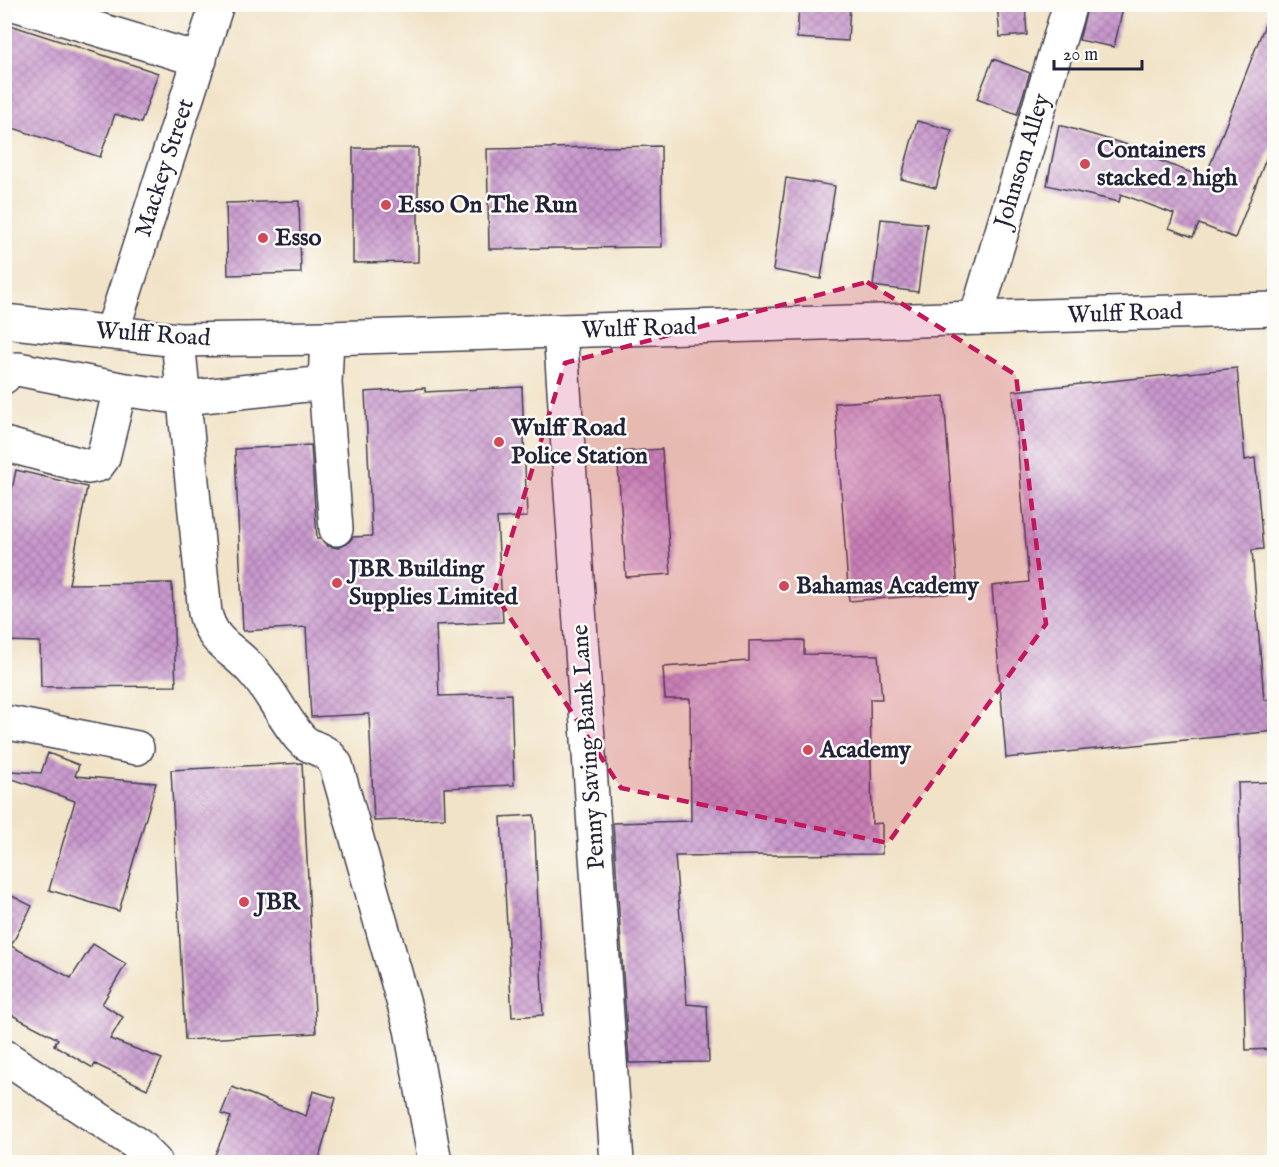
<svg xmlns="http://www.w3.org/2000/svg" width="1279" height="1167" font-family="'IM FELL English',serif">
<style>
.building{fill:url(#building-cross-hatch)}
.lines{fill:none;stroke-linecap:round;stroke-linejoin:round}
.minor-casing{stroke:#413f50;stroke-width:36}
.major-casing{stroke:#413f50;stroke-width:36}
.minor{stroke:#fff;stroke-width:33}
.major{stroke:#fff;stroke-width:33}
.marked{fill:#c2185b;fill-opacity:0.2;stroke:#c2185b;stroke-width:4.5;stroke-dasharray:12 8;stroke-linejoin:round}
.poi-dot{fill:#d1495b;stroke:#fdfcf7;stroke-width:2}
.labels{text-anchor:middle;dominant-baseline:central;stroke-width:5;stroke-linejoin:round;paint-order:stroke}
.poi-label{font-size:24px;font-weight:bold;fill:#22223b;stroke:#fdfcf7;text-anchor:start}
.street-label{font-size:24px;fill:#22223b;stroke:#fdfcf7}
</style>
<defs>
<pattern id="building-cross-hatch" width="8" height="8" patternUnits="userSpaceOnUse" patternTransform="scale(1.5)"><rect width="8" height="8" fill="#c999cd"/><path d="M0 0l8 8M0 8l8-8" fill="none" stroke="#a37ca8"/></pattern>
</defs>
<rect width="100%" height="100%" fill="#fdfcf7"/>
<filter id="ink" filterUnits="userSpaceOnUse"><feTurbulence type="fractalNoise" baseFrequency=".0167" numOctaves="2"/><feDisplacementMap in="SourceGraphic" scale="12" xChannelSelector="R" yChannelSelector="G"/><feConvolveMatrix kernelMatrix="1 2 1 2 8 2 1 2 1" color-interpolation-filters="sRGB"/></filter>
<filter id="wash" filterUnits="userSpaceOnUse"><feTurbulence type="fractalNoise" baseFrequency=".008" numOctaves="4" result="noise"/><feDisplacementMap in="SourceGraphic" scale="24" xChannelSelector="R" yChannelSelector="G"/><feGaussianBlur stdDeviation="1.35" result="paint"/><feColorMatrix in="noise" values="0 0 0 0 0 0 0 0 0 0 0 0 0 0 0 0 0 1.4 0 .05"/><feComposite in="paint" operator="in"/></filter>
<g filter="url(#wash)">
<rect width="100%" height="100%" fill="#f1e3c7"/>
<g id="blocks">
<path class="building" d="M799,4H850L848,41L797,38Z
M997,4H1025L1027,35L1000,37Z
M1088,4H1124L1114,47L1079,40Z
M1273,4H1275V136L1235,238L1199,224L1193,237L1169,228L1174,214L1121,194L1119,202L1047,185L1059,125L1135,147L1134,151L1205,178Z
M4,23L158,73L141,123L115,114L100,157L4,125Z
M993,59L1030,73L1017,114L977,99Z
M917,121L952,130L936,188L901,179Z
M661,146L662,247L489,249L487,149Z
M353,148H418V262L353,263Z
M786,178L835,186L821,279L773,270Z
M299,201L301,273L228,275L226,203Z
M881,219L927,224L918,292L873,286Z
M1237,368L1245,460L1255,458L1263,549L1252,550L1264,700L1275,699V731L1006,758L992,586L1029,582L1013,391Z
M522,387L527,517L497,518L503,622L436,625L439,696L511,694L514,785L444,788L445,818L374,821L369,714L311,717L306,627L243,631L235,449L311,445L317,539H320L328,546L338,548L347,544L353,537L372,536L365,392L425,388V392Z
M944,396L958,593L849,601L835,403Z
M662,449L671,574L626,577L617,452Z
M16,470L87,487L69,584L172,583L176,686L41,687L40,642L4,641V529Z
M804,640V654L878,655L882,699H870L872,824L882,823V854L675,856L687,1004L707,1006L709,1062L629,1063L613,823L691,821L690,699H665L663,667L749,661V641Z
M48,753L79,765L75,776L156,783L119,911L49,890L75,801L10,778L11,771L41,773Z
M302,763L316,1033L185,1040L171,770Z
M1275,782V1049L1246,1050L1238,783Z
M534,815L543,1015L512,1017L501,817Z
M4,892L32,906L11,946L71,978L93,944L126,964L102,1004L123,1017L110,1039L162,1059L147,1089L95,1064L93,1068L54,1045L58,1039L4,1011Z
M232,1087L306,1116L313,1091L336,1098L318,1162H212L231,1117L221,1114Z"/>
</g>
</g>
<g filter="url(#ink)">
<use href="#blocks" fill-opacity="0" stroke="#413f50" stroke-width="1.5"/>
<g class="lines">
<defs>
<path id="minor" d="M14,4L200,60
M976,318L1070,4
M560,331L617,1162
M327,338L325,383L336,529
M178,340L205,613C213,644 231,647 251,669C270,688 282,717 300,738C311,751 324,745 336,765L411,1029L435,1162
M4,377L7,371L18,369L120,389L184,398L325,383
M4,444L89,467L98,465L103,458L120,389
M4,722L137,748
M4,1056L138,1145L155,1162"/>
<path id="major" d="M4,321L178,340L327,338L1274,309
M112,332L217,4"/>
</defs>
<use href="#minor" class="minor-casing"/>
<use href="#major" class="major-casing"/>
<use href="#minor" class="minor"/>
<use href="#major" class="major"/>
</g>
</g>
<path class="marked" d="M867,282L1016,375L1046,624L888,843L621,788L494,593L565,363Z"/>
<g class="poi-dot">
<circle cx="1085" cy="164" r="6"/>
<circle cx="386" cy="205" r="6"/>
<circle cx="263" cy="238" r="6"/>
<circle cx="499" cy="442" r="6"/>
<circle cx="337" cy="583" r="6"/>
<circle cx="784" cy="586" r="6"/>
<circle cx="808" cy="750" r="6"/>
<circle cx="244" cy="902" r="6"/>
</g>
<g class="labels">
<g class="poi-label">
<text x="1097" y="150">Containers<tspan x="1097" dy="28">stacked 2 high</tspan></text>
<text x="398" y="205">Esso On The Run</text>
<text x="275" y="238">Esso</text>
<text x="511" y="428">Wulff Road<tspan x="511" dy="28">Police Station</tspan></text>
<text x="349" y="569">JBR Building<tspan x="349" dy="28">Supplies Limited</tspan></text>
<text x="796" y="586">Bahamas Academy</text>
<text x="820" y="750">Academy</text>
<text x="256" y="902">JBR</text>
</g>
<g class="street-label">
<text transform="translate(1023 161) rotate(-73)">Johnson Alley</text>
<text transform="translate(165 168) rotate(-72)">Mackey Street</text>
<text transform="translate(1125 314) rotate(-2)">Wulff Road</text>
<text transform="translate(639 329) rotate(-2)">Wulff Road</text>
<text transform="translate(153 335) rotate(4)">Wulff Road</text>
<text transform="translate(589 747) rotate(-94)">Penny Saving Bank Lane</text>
</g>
</g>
<rect width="1279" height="1167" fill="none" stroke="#fdfcf7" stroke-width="24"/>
<path d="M1054 60v9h88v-9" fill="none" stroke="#22223b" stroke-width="3"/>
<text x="1063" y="60" font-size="18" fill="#22223b" stroke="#fdfcf7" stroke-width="4.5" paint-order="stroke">20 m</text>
</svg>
